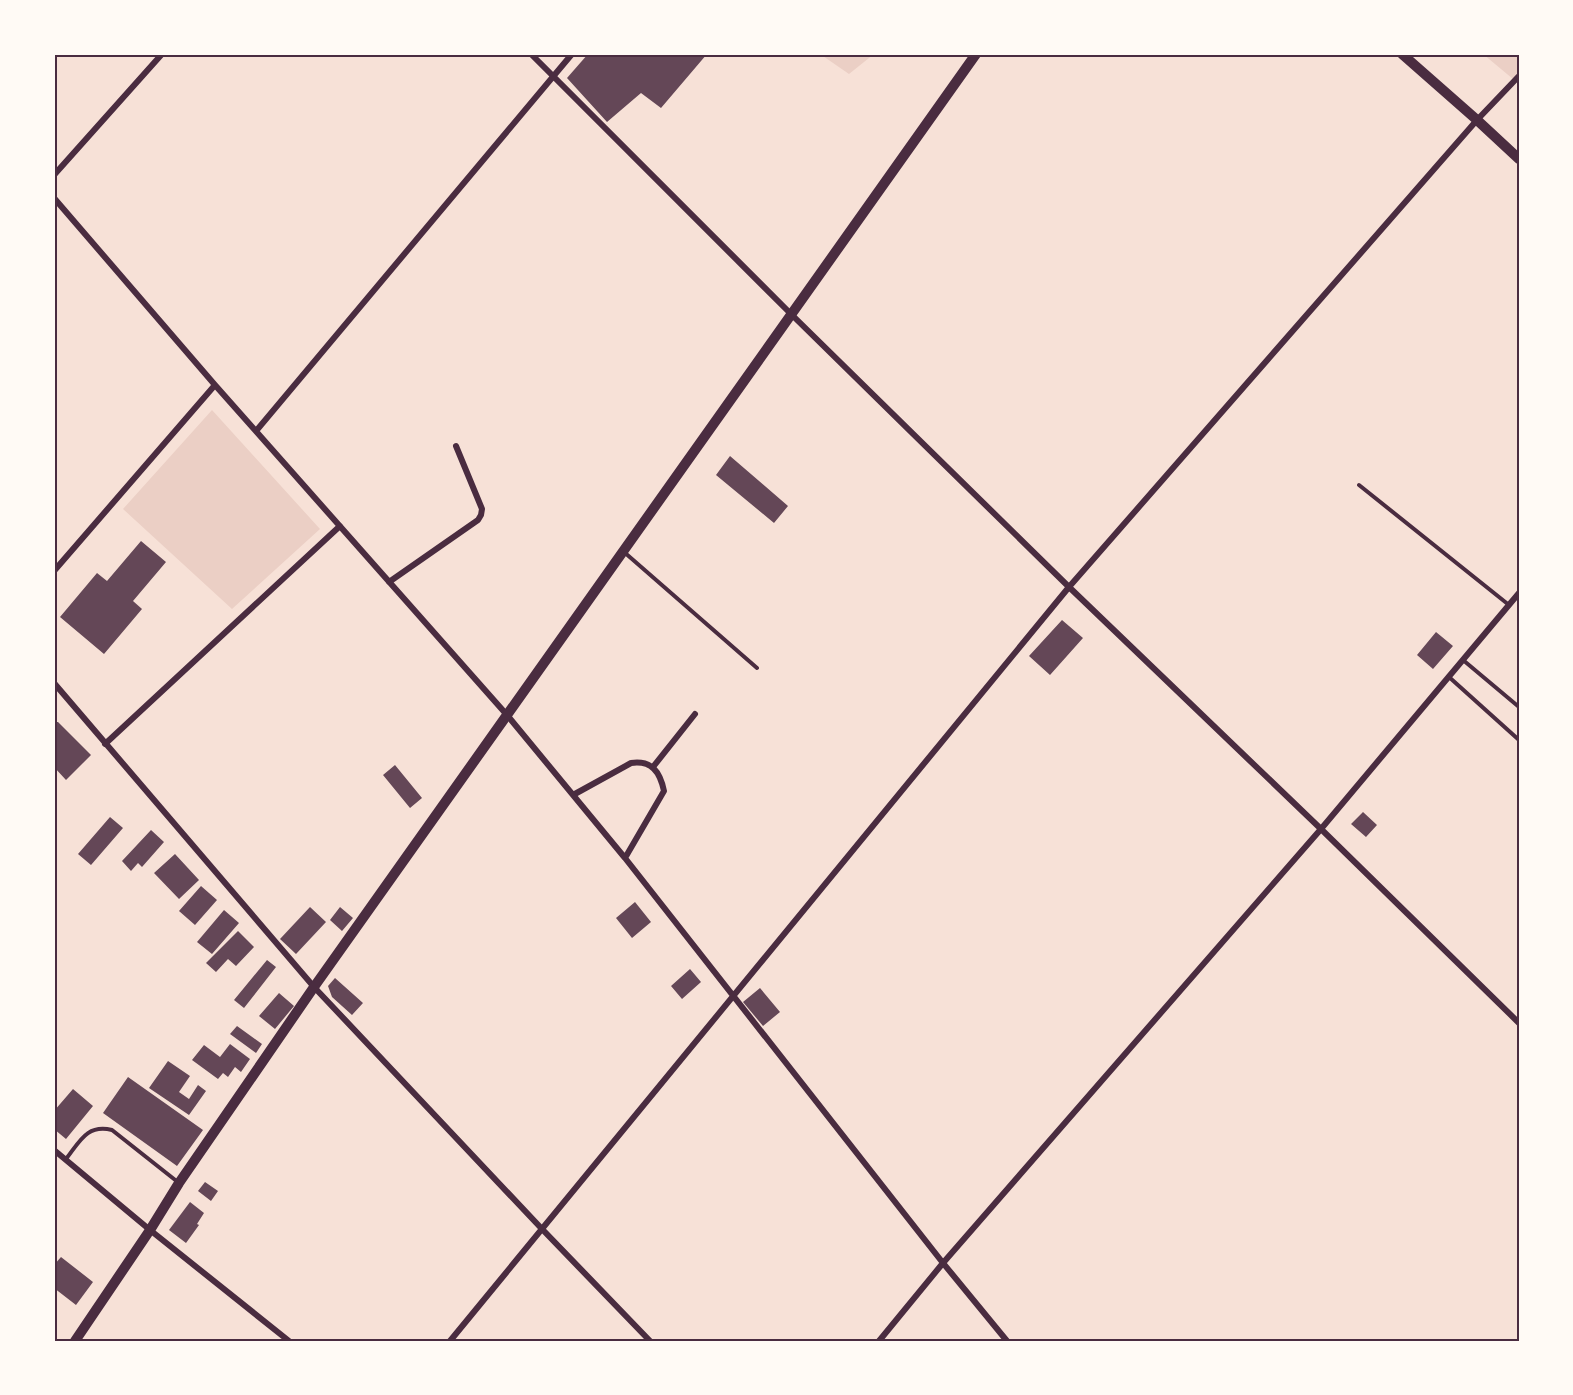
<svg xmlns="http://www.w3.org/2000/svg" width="1573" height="1395" font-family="'IBM Plex Sans',sans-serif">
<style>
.green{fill:#ebcfc5}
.building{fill:#644757}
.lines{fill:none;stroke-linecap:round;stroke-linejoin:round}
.service{stroke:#4a2c40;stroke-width:4}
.minor{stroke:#4a2c40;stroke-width:6}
.tertiary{stroke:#4a2c40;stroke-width:10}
.neatline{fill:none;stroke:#4a2c40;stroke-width:2}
</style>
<rect width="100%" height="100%" fill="#f7e1d7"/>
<path class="green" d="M820,54H874L849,74Z
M1483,54H1519V84Z
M212,410L320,529L232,609L123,509Z"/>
<path class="building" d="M588,54H707L661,108L641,93L607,122L567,78Z
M730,456L788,506L774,523L716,475Z
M141,541L166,562L133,601L142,609L104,654L60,617L97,573L107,581Z
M1062,620L1083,638L1050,675L1029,656Z
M1436,632L1453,646L1433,669L1417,655Z
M54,722H58L91,755L66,780L54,767Z
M395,765L422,798L410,808L383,775Z
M1363,812L1377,825L1366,837L1351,824Z
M110,817L123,828L91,865L78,854Z
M151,830L164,842L142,867L138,863L131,871L122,861Z
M175,854L199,880L179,899L154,873Z
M201,886L217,900L195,925L179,911Z
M635,902L651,922L632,938L616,918Z
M310,907L326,922L296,954L280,939Z
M340,907L353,918L342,931L330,920Z
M224,910L239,923L212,954L197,942Z
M238,931L254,947L236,966L228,959L216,972L206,963Z
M267,960L276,967L244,1008L234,1000Z
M690,969L701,982L682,999L671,986Z
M335,978L363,1003L352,1015L332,997L328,986Z
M760,988L780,1012L763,1026L743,1002Z
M279,993L294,1006L275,1029L259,1016Z
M237,1026L262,1044L256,1053L230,1034Z
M230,1044L250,1059L241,1072L235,1067L228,1077L223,1073L218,1079L192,1060L204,1045L220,1057Z
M168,1061L190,1076L179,1092L189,1099L198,1085L206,1091L189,1115L149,1088Z
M128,1077L203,1130L177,1166L103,1113Z
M73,1089L93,1106L66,1139L54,1129V1111Z
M205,1182L218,1191L211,1201L198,1191Z
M190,1202L204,1213L197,1224L199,1225L186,1243L169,1230Z
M61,1257L93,1282L76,1305L54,1288V1265Z"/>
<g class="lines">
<path class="service" d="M1359,485L1509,605
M624,552L757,668
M1463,660L1519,707
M1449,677L1519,740
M66,1159C80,1141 87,1124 112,1130L179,1183"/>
<path class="minor" d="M531,54L791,314L1069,587L1321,829L1519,1023
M54,175L162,54
M54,198L215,385L507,715L625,858L943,1263L1007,1341
M256,431L572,54
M54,571L215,385
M389,582L478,520L481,515L482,509L456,446
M54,683L314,987L542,1229L650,1341
M105,744L340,526
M653,767L695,714
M573,795L631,763C652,760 660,772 664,791L625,858
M54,1150L150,1230L289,1341
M450,1341L1069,587L1477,120L1519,76
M879,1341L943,1263L1321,829L1519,593"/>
<path class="tertiary" d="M1402,54L1477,120L1519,159
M75,1341L150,1230L179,1183L314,987L976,54"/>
</g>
<rect width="1573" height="1395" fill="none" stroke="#fffaf5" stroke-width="111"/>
<rect x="56" y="56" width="1462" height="1284" class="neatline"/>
</svg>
